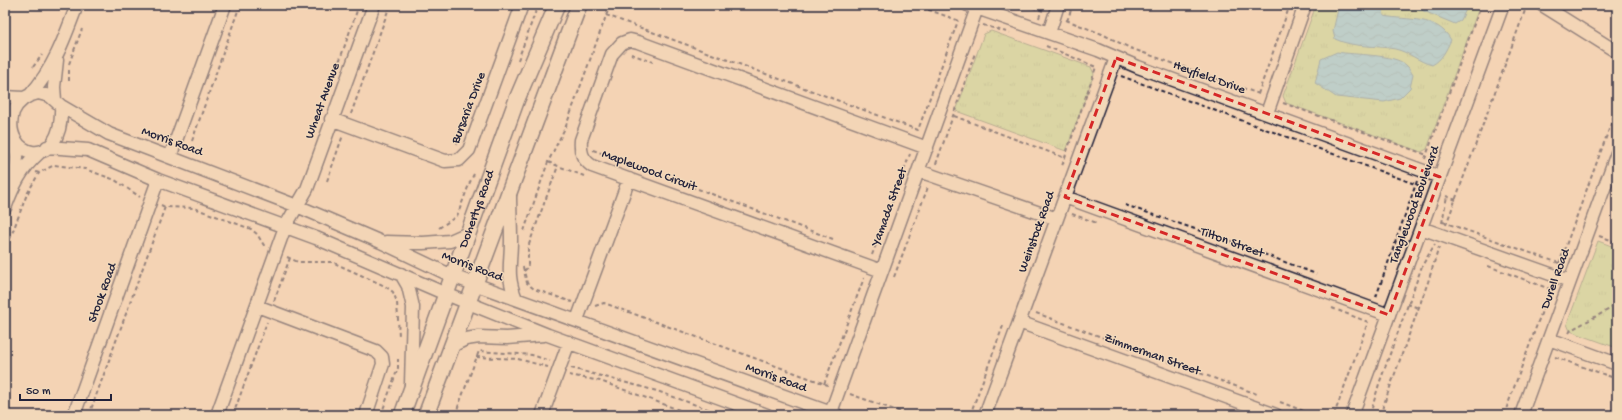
<svg xmlns="http://www.w3.org/2000/svg" width="1622" height="420" font-family="'Gochi Hand',sans-serif">
<style>
.park{fill:url(#park-tufts);stroke:#6f7d66}
.water{fill:url(#water-waves);stroke:#59859d}
.lines{fill:none;stroke-linecap:round;stroke-linejoin:round}
.minor-casing{stroke:#22223b;stroke-width:15}
.major-casing{stroke:#22223b;stroke-width:18}
.path{stroke:#22223b;stroke-width:2;stroke-dasharray:4 3;stroke-linecap:butt}
.minor{stroke:#f2d8b9;stroke-width:12}
.major{stroke:#f2d8b9;stroke-width:15}
.marked{fill:none;stroke:#d62828;stroke-width:3;stroke-dasharray:8 5;stroke-linejoin:round}
.labels{text-anchor:middle;dominant-baseline:central;stroke-width:3;stroke-linejoin:round;paint-order:stroke}
.street-label{font-size:13px;fill:#22223b;stroke:#f2d8b9}
</style>
<defs>
<pattern id="park-tufts" width="24" height="20" patternUnits="userSpaceOnUse"><rect width="24" height="20" fill="#bcd890"/><path d="M3 7l-1-3M5 7V3M7 7l1-3M15 17l-1-3M17 17v-4M19 17l1-3" fill="none" stroke="#a1b97d"/></pattern>
<pattern id="water-waves" width="16" height="10" patternUnits="userSpaceOnUse"><rect width="16" height="10" fill="#7ec7df"/><path d="M0 5q4-4 8 0t8 0" fill="none" stroke="#6dabc0"/></pattern>
</defs>
<rect width="100%" height="100%" fill="#f4d3b4"/>
<filter id="ink" filterUnits="userSpaceOnUse"><feTurbulence type="fractalNoise" baseFrequency=".025" numOctaves="2"/><feDisplacementMap in="SourceGraphic" scale="8" xChannelSelector="R" yChannelSelector="G"/><feConvolveMatrix kernelMatrix="1 2 1 2 8 2 1 2 1" color-interpolation-filters="sRGB"/></filter>
<g filter="url(#ink)">
<path class="park" d="M1316,5H1480L1427,149L1421,152L1286,103L1283,96Z
M991,31L1091,67L1094,74L1066,151L956,111L984,34Z
M1598,241L1617,248V348L1570,331L1567,324Z"/>
<path class="water" d="M1339,5H1468L1461,20L1455,24L1414,7L1388,6L1383,11L1384,16C1408,21 1437,15 1451,40C1446,50 1442,60 1432,65C1419,62 1409,52 1395,49C1375,45 1354,48 1335,39L1333,31Z
M1337,52C1354,55 1395,54 1406,65C1409,67 1411,72 1413,75L1410,88L1400,98L1384,102L1336,97L1315,83L1321,59Z"/>
<g class="lines">
<defs>
<path id="minor" d="M968,5L1098,50L1138,67L1440,177
M1542,5L1617,52
M1049,33L1058,5
M38,93L50,96L61,106C64,175 0,158 13,112C18,101 26,95 38,93Z
M31,94C54,68 65,37 77,5
M5,97L23,98
M55,100L54,87L57,60
M61,106L109,134L297,206L381,242L452,276L837,415
M1267,113L1305,5
M331,119L445,161L459,160L469,150L522,5
M47,147L88,150L158,180L316,238L446,294L548,335L767,415
M170,157L225,5
M919,171L1057,219
M15,179L17,157L15,147
M510,195C510,210 511,225 511,240C511,264 506,275 516,299
M1065,197L1389,315
M5,208C13,186 21,169 39,153
M1421,228L1570,281
M386,242L423,243L450,241L468,233
M882,271L592,166C582,159 580,152 581,140L612,54L622,43L630,40L638,42L927,148
M401,274L408,286L413,307L411,385
M257,306L376,351L382,357L383,364L366,415
M577,320L629,179
M1019,322L1276,415
M1549,339L1617,364
M452,346L466,339L479,337L507,338L544,335
M74,415L158,180
M217,415L285,227L307,189L374,5
M542,415L569,342
M830,415L977,8
M985,415L1116,58
M1352,415L1503,5
M1521,415L1617,153"/>
<g id="major">
<path id="s1" d="M402,415L517,99L557,5"/>
<path d="M426,415L579,5"/>
</g>
</defs>
<use href="#minor" class="minor-casing"/>
<use href="#major" class="major-casing"/>
<path class="path" d="M915,5L960,21
M1026,5L1043,11
M606,15L918,130L958,21
M1039,18L1043,5
M1066,20L1102,34L1130,48L1262,95
M1067,21L1073,5
M983,25L1010,33
M1046,46L1096,67L1062,166
M631,54L653,62
M518,60L538,5
M69,64L82,29
M33,67L42,55
M337,68L359,5
M69,70V84
M5,71L10,73
M1121,76L1423,187
M1258,94L1290,5
M1283,103L1427,155
M351,114L390,5
M954,116L1065,158
M192,141L240,5
M457,144L462,132
M593,150L833,239
M1425,159L1481,5
M548,162L584,176
M936,164L975,53
M36,172L39,173L54,165L85,169L115,180L140,197
M327,181L343,135
M1446,196L1456,200
M161,205L165,207L194,208L251,229L257,234L265,247
M1125,205L1230,241L1316,274
M1072,214L1097,223
M1443,222L1559,263
M1442,223L1447,196
M1446,225L1527,5
M439,228L457,216L470,182L474,174
M524,231L548,162L566,126L610,5
M1599,236L1617,242
M5,252L27,194L39,173
M872,255L910,154
M287,257L298,262H332L385,286L393,292L397,302L399,336
M1559,264L1617,108
M1488,266L1550,289L1504,415
M523,267L527,283L534,289L572,302
M524,271L528,267V247L558,166
M894,277L928,187
M1376,297L1417,181
M274,301L290,258
M1407,304L1419,308
M595,306L604,303L828,385
M1332,308L1368,322L1369,321
M1036,313L1257,394
M1569,333L1571,330L1617,305
M476,357L518,359L548,367
M1555,357L1617,379
M571,368L657,391L724,415
M569,375L600,381L693,415
M824,384L864,278
M850,394L909,415
M1280,402L1314,415
M89,415L165,207
M233,415L267,322
M381,415L398,368V359
M455,415L479,351L532,355L550,361
M970,415L1003,326
M1334,415L1368,322
M1370,415L1379,384L1417,280L1422,266L1435,244
M1380,415L1428,282L1439,247"/>
<use href="#minor" class="minor"/>
<use href="#major" class="major"/>
</g>
</g>
<path d="M0 0H1622V420H0ZM1116,58L1440,177L1389,315L1065,197Z" fill="#f4d3b4" fill-opacity=".55" fill-rule="evenodd"/>
<path class="marked" d="M1116,58L1440,177L1389,315L1065,197Z"/>
<g class="labels">
<g class="street-label">
<text transform="translate(1209 78) rotate(20)">Heyfield Drive</text>
<text transform="translate(323 101) rotate(-70)">Wheat Avenue</text>
<text transform="translate(469 108) rotate(-69)">Bursaria Drive</text>
<text transform="translate(172 142) rotate(20)">Morris Road</text>
<text transform="translate(649 171) rotate(20)">Maplewood Circuit</text>
<text transform="translate(1415 205) rotate(-70)">Tanglewood Boulevard</text>
<text transform="translate(890 207) rotate(-70)">Yamada Street</text>
<text stroke="none"><textPath href="#s1" startOffset="219">Dohertys Road</textPath></text>
<text transform="translate(1037 232) rotate(-70)">Weinstock Road</text>
<text transform="translate(1232 243) rotate(20)">Tilton Street</text>
<text transform="translate(472 267) rotate(21)">Morris Road</text>
<text transform="translate(1556 279) rotate(-70)">Durell Road</text>
<text transform="translate(103 293) rotate(-70)">Stook Road</text>
<text transform="translate(1152 355) rotate(20)">Zimmerman Street</text>
<text transform="translate(776 378) rotate(20)">Morris Road</text>
</g>
</g>
<rect width="1622" height="420" fill="none" stroke="#f2d8b9" stroke-width="20"/>
<rect x="10" y="10" width="1602" height="400" fill="none" stroke="#22223b" stroke-width="1.5" filter="url(#ink)"/>
<path d="M20 394v6h91v-6" fill="none" stroke="#22223b" stroke-width="2"/>
<text x="26" y="394" font-size="12" fill="#22223b" stroke="#f2d8b9" stroke-width="3" paint-order="stroke">50 m</text>
</svg>
